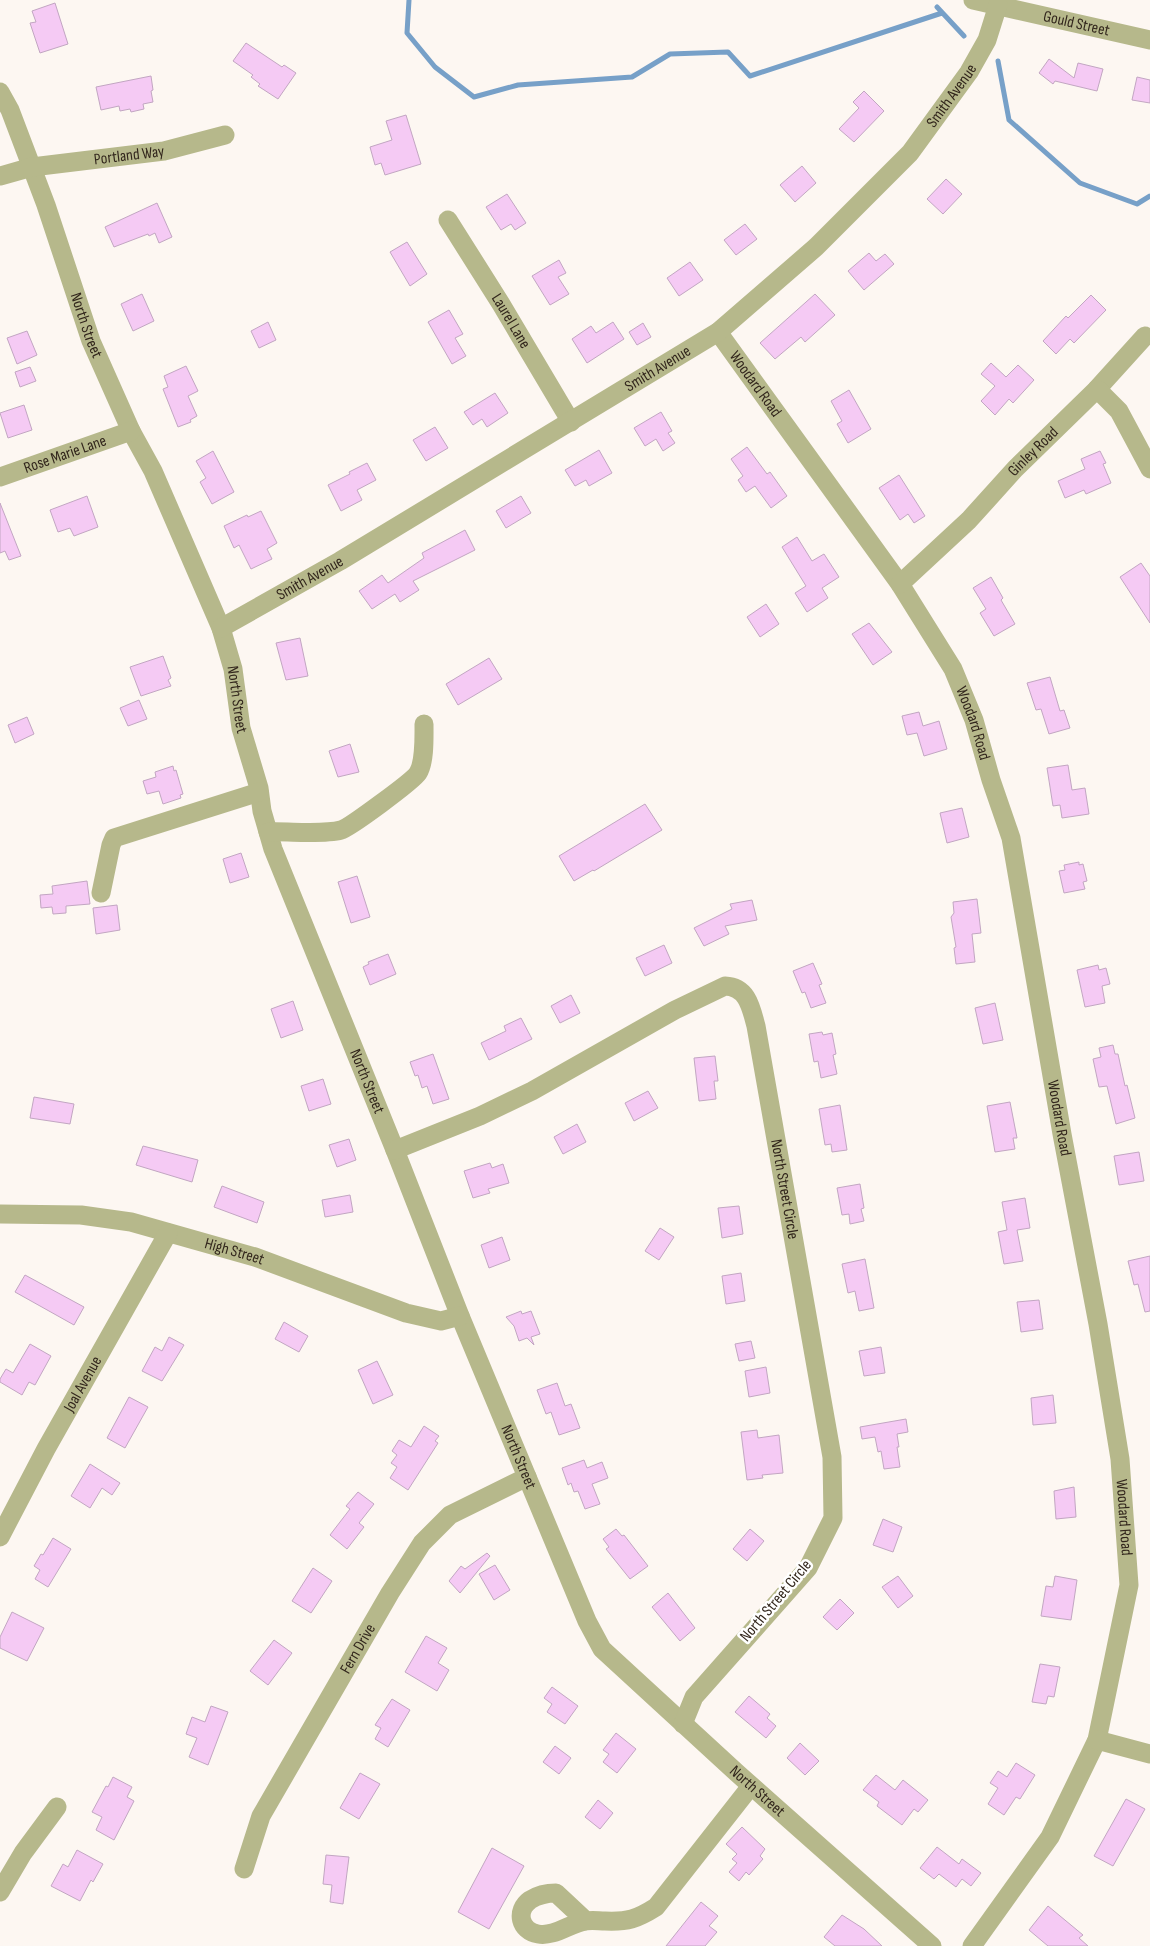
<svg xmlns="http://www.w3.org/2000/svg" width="1150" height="1946" font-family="'Sofia Sans Condensed',sans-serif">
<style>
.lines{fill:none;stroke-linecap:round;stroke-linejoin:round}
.stream{stroke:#77a0c8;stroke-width:5}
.building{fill:#f5caf4;stroke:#c2a6c2}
.minor{stroke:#b6b88b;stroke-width:19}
.labels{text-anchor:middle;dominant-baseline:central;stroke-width:5;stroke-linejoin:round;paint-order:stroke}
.street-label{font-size:16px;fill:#32261c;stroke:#fff}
</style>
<rect width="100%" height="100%" fill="#fdf7f2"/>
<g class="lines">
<path class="stream" d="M409,0L407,33L435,67L474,97L518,85L632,77L670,54L728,52L750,76L942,13
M937,7L964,36
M998,61L1009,120L1080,183L1137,204L1150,196"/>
</g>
<path class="building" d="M55,3L68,44L40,53L30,23L36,22L32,11Z
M246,43L282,67L284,65L296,73L278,99L258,86L260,84L251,77L253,75L233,61Z
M1049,59L1074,78L1078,63L1103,69L1097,91L1055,81L1053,84L1039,73Z
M151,76L153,90L151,91L153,102L143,104L144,109L131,112L130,109L120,111L119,106L101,110L96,87Z
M1137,77L1150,80V103L1132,100Z
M864,91L884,111L854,142L839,129L859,108L853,102Z
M406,115L421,164L385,175L381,163L375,165L370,147L392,140L386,121Z
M802,166L816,183L795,202L780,185Z
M946,179L962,194L943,214L927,199Z
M507,194L526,223L515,230L511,224L501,230L486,207Z
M157,203L172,237L159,243L155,233L149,236L148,234L114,247L105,227Z
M745,224L757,239L736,255L724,240Z
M407,242L427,274L410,286L390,252Z
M869,253L876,261L885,254L894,264L864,290L848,271Z
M559,260L566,273L558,277L569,294L550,305L532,276Z
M690,262L703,280L679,296L667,278Z
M142,294L154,321L133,331L121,304Z
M815,294L835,315L805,342L801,337L775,359L760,343Z
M1091,295L1106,310L1074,343L1070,339L1056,354L1043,341L1066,316L1068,318Z
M449,310L463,334L455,338L466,356L452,364L428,322Z
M268,322L276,340L259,348L251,331Z
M613,322L624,339L587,363L572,339L591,326L596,333Z
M643,323L651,337L637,345L629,332Z
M27,331L37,355L17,364L7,338Z
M991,363L1006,377L1018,365L1034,380L1013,403L1009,399L995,415L981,401L995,386L981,374Z
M186,366L198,391L188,396L197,416L190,420L191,422L178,427L163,389L168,387L164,376Z
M30,367L36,381L20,387L15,372Z
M849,390L871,429L848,443L837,424L842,421L831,401Z
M495,393L508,413L487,427L482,419L473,425L464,412Z
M24,405L32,430L8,438L0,413Z
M661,412L672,431L668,433L675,443L663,451L656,439L645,446L634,428Z
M435,427L448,448L426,461L413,440Z
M747,447L767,474L770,472L787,496L771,508L755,486L746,492L738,480L743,476L731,459Z
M599,450L612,473L589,486L586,480L575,486L565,470Z
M213,451L234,492L212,504L200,482L206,478L196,461Z
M1100,451L1106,463L1103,464L1111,483L1086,494L1084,490L1065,498L1058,481L1085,469L1081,459Z
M367,463L376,480L357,490L362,500L341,511L328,485L350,474L349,472Z
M899,475L925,516L914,523L908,514L900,520L879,488Z
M87,496L98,527L74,536L70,528L58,532L50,510Z
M521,496L531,513L506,528L496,511Z
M0,503L21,556L9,560L5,551L0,553Z
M261,511L277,543L267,549L272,559L251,569L239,545L234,548L224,526L247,515L248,517Z
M465,530L475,550L413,581L419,590L400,602L395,594L372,609L359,591L382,575L388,583L424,558L422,553Z
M797,537L812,561L824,554L839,577L822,588L828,598L807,612L795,593L806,586L782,547Z
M1141,563L1150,576V623L1120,577Z
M991,577L1003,598L1001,600L1015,624L994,636L980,613L986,609L973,588Z
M766,604L779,624L760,637L747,617Z
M869,623L892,652L873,665L852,634Z
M300,638L308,676L286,680L276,643Z
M163,656L171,678L168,680L171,686L141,696L130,667Z
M489,658L502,679L458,705L446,684Z
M1050,677L1060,711L1064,710L1070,728L1049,734L1041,709L1036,710L1027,683Z
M139,700L147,719L128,726L120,708Z
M919,712L923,726L939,721L947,749L924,756L917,733L907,735L902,716Z
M27,717L34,734L15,743L8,725Z
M350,744L359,772L338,777L329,751Z
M1068,765L1072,790L1085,788L1089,814L1062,818L1060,805L1053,806L1047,768Z
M173,766L174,771L176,770L183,794L180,795L181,798L163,804L159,791L147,794L143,781L156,777L155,772Z
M645,804L662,830L594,871L593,870L574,881L559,856Z
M962,808L969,837L947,843L940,813Z
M241,853L249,877L230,883L223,859Z
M1079,862V865L1083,864L1087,881L1083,882L1085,889L1064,893L1059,871L1065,870L1064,865Z
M357,876L370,917L351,923L338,882Z
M87,881L90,904L66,906V913L53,914L52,907L41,908L40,895L53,894L52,886Z
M977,899L981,933L972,934L975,962L956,964L954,948L956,947L951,917L954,913L953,902Z
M752,900L757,920L725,926L729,934L704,946L694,928L732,909L730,904Z
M117,905L120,930L96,934L93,908Z
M664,945L672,963L645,976L636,958Z
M388,954L396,974L370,985L363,967L369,964L368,962Z
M813,963L822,984L819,985L826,1003L811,1008L805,992L802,993L793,971Z
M1098,965L1099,970L1106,968L1110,984L1102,986L1105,1003L1085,1007L1077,970Z
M571,995L580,1013L560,1023L551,1006Z
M293,1001L303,1030L281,1038L271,1009Z
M995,1003L1003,1040L983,1044L975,1008Z
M521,1018L532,1039L489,1060L481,1043L506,1031L504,1026Z
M822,1032L823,1035L832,1033L836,1054L833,1055L837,1074L821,1078L818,1061L814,1062L809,1034Z
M1113,1045L1115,1054H1118L1125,1086L1127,1085L1135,1118L1116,1124L1107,1086L1099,1087L1093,1059L1101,1057L1099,1048Z
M433,1054L449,1099L433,1104L427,1086L422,1088L418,1075L415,1076L410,1062Z
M715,1056L718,1081H714L716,1099L699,1101L694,1058Z
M323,1079L331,1104L309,1111L301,1086Z
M648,1091L658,1108L634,1121L625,1103Z
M34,1097L74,1104L70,1124L30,1118Z
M1010,1102L1017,1138H1013L1015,1149L995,1152L987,1106Z
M840,1105L847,1150L832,1152L831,1144L825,1145L819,1109Z
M577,1124L586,1142L563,1154L554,1137Z
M349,1139L356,1160L337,1167L329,1145Z
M143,1146L198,1160L192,1182L136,1165Z
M1139,1152L1144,1181L1119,1185L1114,1156Z
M490,1163L492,1168L503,1164L509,1183L488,1189L490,1193L473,1198L464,1171Z
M860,1184L864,1208L861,1209L864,1221L850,1224L849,1214L842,1215L837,1188Z
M222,1186L264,1202L257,1223L214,1207Z
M350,1195L353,1212L325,1217L322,1200Z
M1025,1198L1030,1228L1017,1230L1023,1261L1004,1264L998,1232L1007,1230L1002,1202Z
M739,1206L743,1234L722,1238L718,1208Z
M660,1228L674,1237L659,1260L645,1251Z
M502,1237L510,1260L489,1268L481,1245Z
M1150,1256V1311L1145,1312L1138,1284L1134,1285L1128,1261Z
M865,1259L874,1308L859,1311L855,1291L848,1293L842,1264Z
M741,1273L745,1301L726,1304L722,1276Z
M25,1275L84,1307L74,1325L15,1292Z
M1039,1300L1043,1329L1021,1332L1017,1302Z
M521,1311L522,1314L531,1311L540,1334L531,1337L534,1345L527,1338L519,1341L514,1326L506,1317Z
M284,1322L308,1336L299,1352L275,1339Z
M169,1337L184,1345L162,1381L142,1371L155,1347L162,1351Z
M751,1341L755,1358L739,1361L735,1344Z
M30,1344L51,1356L35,1385L29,1382L22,1395L0,1382V1379L6,1369L13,1373Z
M881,1347L885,1373L864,1376L859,1351Z
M377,1361L393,1395L373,1404L358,1370Z
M766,1367L770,1393L749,1397L745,1371Z
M557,1383L565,1406L571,1404L580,1428L559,1435L551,1412L546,1414L537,1390Z
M1053,1395L1056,1423L1033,1425L1031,1398Z
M129,1397L148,1407L125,1448L107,1438Z
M906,1419L908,1432L897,1434L899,1447H897L900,1467L884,1469L881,1451L878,1452L875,1437L862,1439L860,1427Z
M424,1426L439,1436L435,1441L438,1443L408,1490L390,1478L397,1467L391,1463L397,1455L392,1451L399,1440L411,1447Z
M757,1430L758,1438L779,1435L783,1473L762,1475L763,1478L747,1480L741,1432Z
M584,1460L587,1468L602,1462L608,1478L592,1484L600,1504L585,1509L578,1491L574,1492L571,1483L568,1485L562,1468Z
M90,1464L120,1483L112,1495L102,1488L90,1508L71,1496Z
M1074,1487L1076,1517L1056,1519L1054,1491Z
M358,1492L374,1504L359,1523L364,1527L347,1549L330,1535L350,1509L346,1506Z
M883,1519L902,1527L893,1552L873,1545Z
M616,1529L622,1536L624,1535L648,1566L630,1579L606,1549L609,1547L603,1539Z
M750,1529L764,1541L747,1561L733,1549Z
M53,1538L71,1549L48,1587L35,1579L40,1570L34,1566L41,1554L43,1555Z
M487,1553L490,1556L460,1593L449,1581L461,1566L465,1569Z
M495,1565L510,1590L494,1600L479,1574Z
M313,1568L332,1581L311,1613L292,1601Z
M898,1576L913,1596L898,1608L882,1587Z
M1055,1576L1077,1580L1071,1620L1041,1616L1046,1586L1053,1587Z
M668,1593L695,1628L680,1641L652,1607Z
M840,1599L854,1613L837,1630L823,1617Z
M12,1612L44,1628L27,1661L0,1648V1637Z
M426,1636L447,1648L438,1663L449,1670L437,1691L405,1672Z
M274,1640L292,1653L268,1685L250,1671Z
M1040,1664L1060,1667L1054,1697L1048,1696L1046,1704L1032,1702Z
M552,1687L578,1706L565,1724L547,1712L552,1704L544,1698Z
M749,1696L770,1714L767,1718L776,1726L766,1738L735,1712Z
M392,1699L410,1710L388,1747L375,1739L381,1728L375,1725Z
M211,1706L228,1712L208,1765L189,1757L197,1738L186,1734L192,1717L205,1722Z
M616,1733L636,1749L617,1773L603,1762L609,1754L603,1750Z
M800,1743L819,1761L805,1775L787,1758Z
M555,1746L571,1758L559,1774L543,1762Z
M1016,1763L1035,1775L1020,1799L1016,1797L1004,1815L988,1804L998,1788L990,1783L998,1771L1007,1777Z
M360,1773L380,1784L359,1819L340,1808Z
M876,1775L895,1790L903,1780L928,1800L918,1812L914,1809L902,1825L877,1806L879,1802L863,1790Z
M113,1777L132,1787L127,1797L134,1801L114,1840L96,1830L102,1817L92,1812L106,1786L108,1787Z
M1126,1799L1145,1809L1113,1866L1094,1856Z
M598,1800L613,1813L600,1829L585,1817Z
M742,1827L765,1849L760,1856L763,1859L749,1875L746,1872L739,1881L729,1872L737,1863L732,1859L737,1854L726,1844Z
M937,1847L959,1864L962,1859L981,1873L971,1886L962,1879L956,1887L939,1874L934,1879L920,1868Z
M492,1848L524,1866L489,1929L458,1912Z
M77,1850L103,1864L93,1882L91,1880L80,1901L51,1886L63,1864L68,1867Z
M326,1855L349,1857L343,1904L330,1902L332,1885L323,1884Z
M701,1902L718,1916L709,1926L717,1932L705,1946H666Z
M1048,1906L1083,1935L1079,1938L1088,1946H1048L1029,1930Z
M842,1915L864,1929L882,1946H835L824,1937Z"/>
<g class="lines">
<g class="minor">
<path id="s1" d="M973,0L1150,40"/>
<path id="s2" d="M0,92L10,110L46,205L91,341L131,431L153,471L221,628L233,669L241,728L259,788L262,811L273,849L395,1150L460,1316L587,1621L602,1649L737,1773L932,1946"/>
<path id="s3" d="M0,176L32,167L164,151L225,135"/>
<path id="s4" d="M448,220L501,304L571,422"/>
<path id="s5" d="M718,332L900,584L953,669L974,720L991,780L1011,838L1062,1134L1098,1324L1120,1459L1129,1585L1097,1740L1050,1837L972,1946"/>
<path d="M1097,389L1145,336"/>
<path id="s6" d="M0,477L131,431"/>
<path id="s7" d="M900,584L969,520L1015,469L1097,389L1119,411L1150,469"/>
<path id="s8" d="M221,628L340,561L718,332L816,247L910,153L969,72L987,40L998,5"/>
<path d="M268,832C288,831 323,835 341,830C349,828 413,781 418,773C425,762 424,737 424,724"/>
<path d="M101,893L111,845L114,838L259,792"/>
<path id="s9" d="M395,1150L480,1116L532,1091L675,1010L725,986C748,987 751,1008 756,1026L832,1457L833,1518L808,1568L694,1697L683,1724"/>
<path id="s10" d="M0,1214L81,1215L131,1222L255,1257L406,1313L441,1321L460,1316"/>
<path id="s11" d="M0,1537L46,1449L168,1233"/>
<path d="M1097,1740L1150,1754"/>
<path id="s12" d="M244,1869L261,1816L390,1593L422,1543L450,1515L527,1477"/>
<path d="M0,1892L23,1853L57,1807"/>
<path d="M586,1921L556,1893C547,1893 538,1895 530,1900C515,1911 520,1931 538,1934C555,1937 570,1923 586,1921C592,1920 599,1921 605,1921C628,1922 637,1919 656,1907L751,1786"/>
</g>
</g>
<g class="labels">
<g class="street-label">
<text stroke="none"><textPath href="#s1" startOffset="106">Gould Street</textPath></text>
<text stroke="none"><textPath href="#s8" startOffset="912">Smith Avenue</textPath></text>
<text stroke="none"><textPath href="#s3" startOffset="131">Portland Way</textPath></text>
<text stroke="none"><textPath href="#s4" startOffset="119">Laurel Lane</textPath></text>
<text stroke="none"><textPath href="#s2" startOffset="249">North Street</textPath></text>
<text stroke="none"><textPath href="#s8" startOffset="508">Smith Avenue</textPath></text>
<text stroke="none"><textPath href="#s5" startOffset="64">Woodard Road</textPath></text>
<text stroke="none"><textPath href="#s7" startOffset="188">Ginley Road</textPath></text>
<text stroke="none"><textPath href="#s6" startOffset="69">Rose Marie Lane</textPath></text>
<text stroke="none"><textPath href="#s8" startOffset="102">Smith Avenue</textPath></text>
<text stroke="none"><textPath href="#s2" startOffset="654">North Street</textPath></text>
<text stroke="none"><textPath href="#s5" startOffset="469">Woodard Road</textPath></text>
<text stroke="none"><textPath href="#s2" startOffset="1059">North Street</textPath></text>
<text stroke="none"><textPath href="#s5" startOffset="874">Woodard Road</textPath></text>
<text stroke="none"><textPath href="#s9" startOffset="590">North Street Circle</textPath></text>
<text stroke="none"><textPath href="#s10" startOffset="239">High Street</textPath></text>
<text stroke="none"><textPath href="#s11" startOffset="174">Joal Avenue</textPath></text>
<text stroke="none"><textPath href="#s2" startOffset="1464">North Street</textPath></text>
<text stroke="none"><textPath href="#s5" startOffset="1279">Woodard Road</textPath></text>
<text transform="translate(776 1601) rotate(-50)">North Street Circle</text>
<text stroke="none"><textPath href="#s12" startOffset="249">Fern Drive</textPath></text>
<text stroke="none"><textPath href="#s2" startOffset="1884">North Street</textPath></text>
</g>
</g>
</svg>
